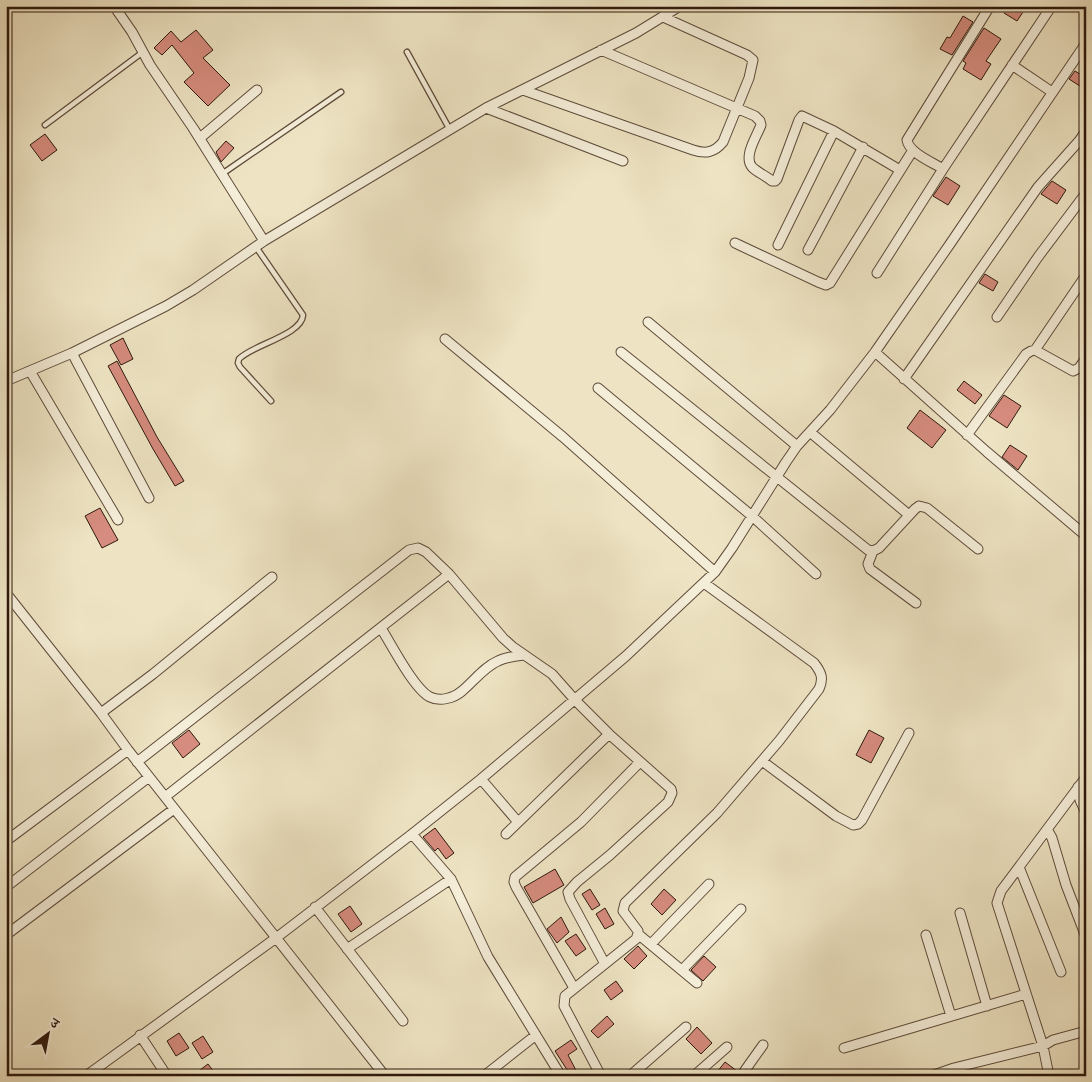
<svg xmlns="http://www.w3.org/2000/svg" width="1092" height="1082" font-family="'Libre Bodoni','Noto Serif Devanagari',serif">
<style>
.building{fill:#d68c7e;stroke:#2e180d}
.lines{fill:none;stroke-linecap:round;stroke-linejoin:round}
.lane-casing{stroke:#5e4b3a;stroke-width:7}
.street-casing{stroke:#5e4b3a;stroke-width:11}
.lane{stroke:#f4edd8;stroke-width:4.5}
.street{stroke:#f4edd8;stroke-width:9}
</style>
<rect width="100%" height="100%" fill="#eee4c3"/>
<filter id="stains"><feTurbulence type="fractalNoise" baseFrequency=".004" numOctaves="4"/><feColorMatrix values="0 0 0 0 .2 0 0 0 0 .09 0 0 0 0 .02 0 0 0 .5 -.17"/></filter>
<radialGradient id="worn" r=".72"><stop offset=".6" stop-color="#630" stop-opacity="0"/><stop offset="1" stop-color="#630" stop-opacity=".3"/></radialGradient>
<path class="building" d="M1008,6H1027L1017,21L1004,13Z
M963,16L973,22L952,55L940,49L947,37L950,38Z
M984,28L1001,39L986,61L991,64L981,80L963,69L966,63L963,61Z
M196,30L213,50L203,58L230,85L208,106L184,82L194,73L172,45L162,55L154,48L171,31L181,42Z
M1075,71L1086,78V90L1069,79Z
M45,134L57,150L42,161L30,145Z
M226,141L234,148L221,162L216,152Z
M946,177L960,186L948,205L933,196Z
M1052,181L1066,190L1057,204L1041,194Z
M985,274L998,282L993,291L979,283Z
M123,338L133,359L121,365L110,345Z
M117,361L157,437L184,481L175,486L153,449L108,366Z
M964,381L982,395L975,404L957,390Z
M1004,395L1021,406L1007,428L989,416Z
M920,410L946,430L932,448L907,428Z
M1010,445L1027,456L1018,470L1002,457Z
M100,508L118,540L102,548L85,516Z
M189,730L200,744L183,758L172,743Z
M869,730L884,738L871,763L856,755Z
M435,828L454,853L446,859L438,848L435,851L423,837Z
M555,869L564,885L533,903L524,887Z
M590,889L600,905L592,910L582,894Z
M664,889L676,900L662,915L651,904Z
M350,906L362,924L351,932L338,914Z
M605,908L614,924L605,929L596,914Z
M561,917L569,932L557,943L547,929Z
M576,934L586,949L576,956L565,941Z
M638,946L647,956L634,969L624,959Z
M704,956L716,967L703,981L691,970Z
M616,981L623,991L611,1000L604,990Z
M607,1016L614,1024L598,1038L591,1031Z
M697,1027L712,1043L701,1054L686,1039Z
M179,1033L189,1048L176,1056L167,1041Z
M203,1036L213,1052L202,1059L192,1043Z
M571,1040L577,1049L568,1055L579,1076H571L555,1051Z
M725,1062L737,1071L735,1076H723L717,1072Z
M208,1064L217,1076H192Z"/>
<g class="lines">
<defs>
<path id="lane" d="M407,52L450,130
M45,125L143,52
M222,174L341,92
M256,247L303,315C302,335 252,345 239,359L238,363L240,367L271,401"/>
<path id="street" d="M114,6L132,32L150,65L193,128L264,241
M601,50L755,116L760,121L761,125C757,136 743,156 752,167C757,172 766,176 772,181H775L777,179L799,120L802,116L834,131L900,170
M1012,65L1052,92
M523,90L693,150C705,154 714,153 723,142L749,78L753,60L747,55L663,17
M486,108L623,161
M200,138L257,90
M943,169C932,162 909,153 907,140L990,6
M735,243L818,282L826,285L830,283L913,150
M778,245L834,131
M808,250L863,147
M877,273L943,169L1051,7
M997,317L1038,257L1086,193
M648,322L797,446
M445,339L563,437L715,572
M1035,350L1086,275
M621,352L868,550L873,551L879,548L915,509L919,506L927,508L978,549
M875,352L987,452L1086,536
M72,353L149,498
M30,371L118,520
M904,379L1038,187L1079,141L1086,131
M6,381L72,353L166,306L193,290L264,241L486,108L636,33L680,6
M598,388L752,516L816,574
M810,432L909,515
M967,435L1026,354L1031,351L1035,350L1073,371L1079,368L1086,358
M873,551L868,564L870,569L916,603
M6,593L101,713L128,750L385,1076
M381,628C391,644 414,689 430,697C440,702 454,698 462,691C474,681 484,667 498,661C506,657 515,656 524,655
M101,713L153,674L272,577
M762,761L836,816L853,825L858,824L862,820L909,733
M137,762L409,550L418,548L426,552L449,574L503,638L513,647L552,674L575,700L609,734L671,789L672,793L668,802L610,855L577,882L568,892L570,899L605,964
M481,779L518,822
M1078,787L1080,800L1086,813
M165,797L449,574
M1047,829L1052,838L1066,885L1086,937
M412,834L451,879L488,957L561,1076
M506,834L609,734
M6,841L128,750
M1019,867L1061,972
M6,887L149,777
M315,907L403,1021
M960,913L987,1006
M638,934L697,983
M6,935L174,809
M926,935L951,1016
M651,944L709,884
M347,949L451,879
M682,970L741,909
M574,988L516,887L514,882L515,877L581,822L640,762
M140,1035L167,1076
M844,1048L1026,994
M86,1076L276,938L412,834L481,779L626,656L715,572L732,548L786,462L797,446L830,410L875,352L950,244L1086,43
M484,1076L536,1035
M601,1076L564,1006L565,996L636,939L638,934V931L623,911L625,903L717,813L779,741L819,689C824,678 821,672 814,663L704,583
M630,1076L686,1027
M694,1076L727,1047
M741,1076L763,1045
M931,1076L954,1068L1043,1046L1053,1040L1086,1031
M1049,1076L1043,1046L997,903L1001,891L1086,777"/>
</defs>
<use href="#lane" class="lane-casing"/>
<use href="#street" class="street-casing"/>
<use href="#lane" class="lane"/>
<use href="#street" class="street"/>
</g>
<rect width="1092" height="1082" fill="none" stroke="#eee4c3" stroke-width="25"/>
<rect x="8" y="8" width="1077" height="1067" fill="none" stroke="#2e180d" stroke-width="2.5"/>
<rect x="12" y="12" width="1067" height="1057" fill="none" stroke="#2e180d"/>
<g transform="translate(48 1034) rotate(32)" stroke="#f4edd8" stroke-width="4" paint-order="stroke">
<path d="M0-4L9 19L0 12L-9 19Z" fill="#2e180d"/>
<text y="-8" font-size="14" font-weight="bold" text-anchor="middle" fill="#2e180d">उ</text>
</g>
<rect width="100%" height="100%" filter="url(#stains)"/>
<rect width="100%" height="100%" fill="url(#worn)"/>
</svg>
